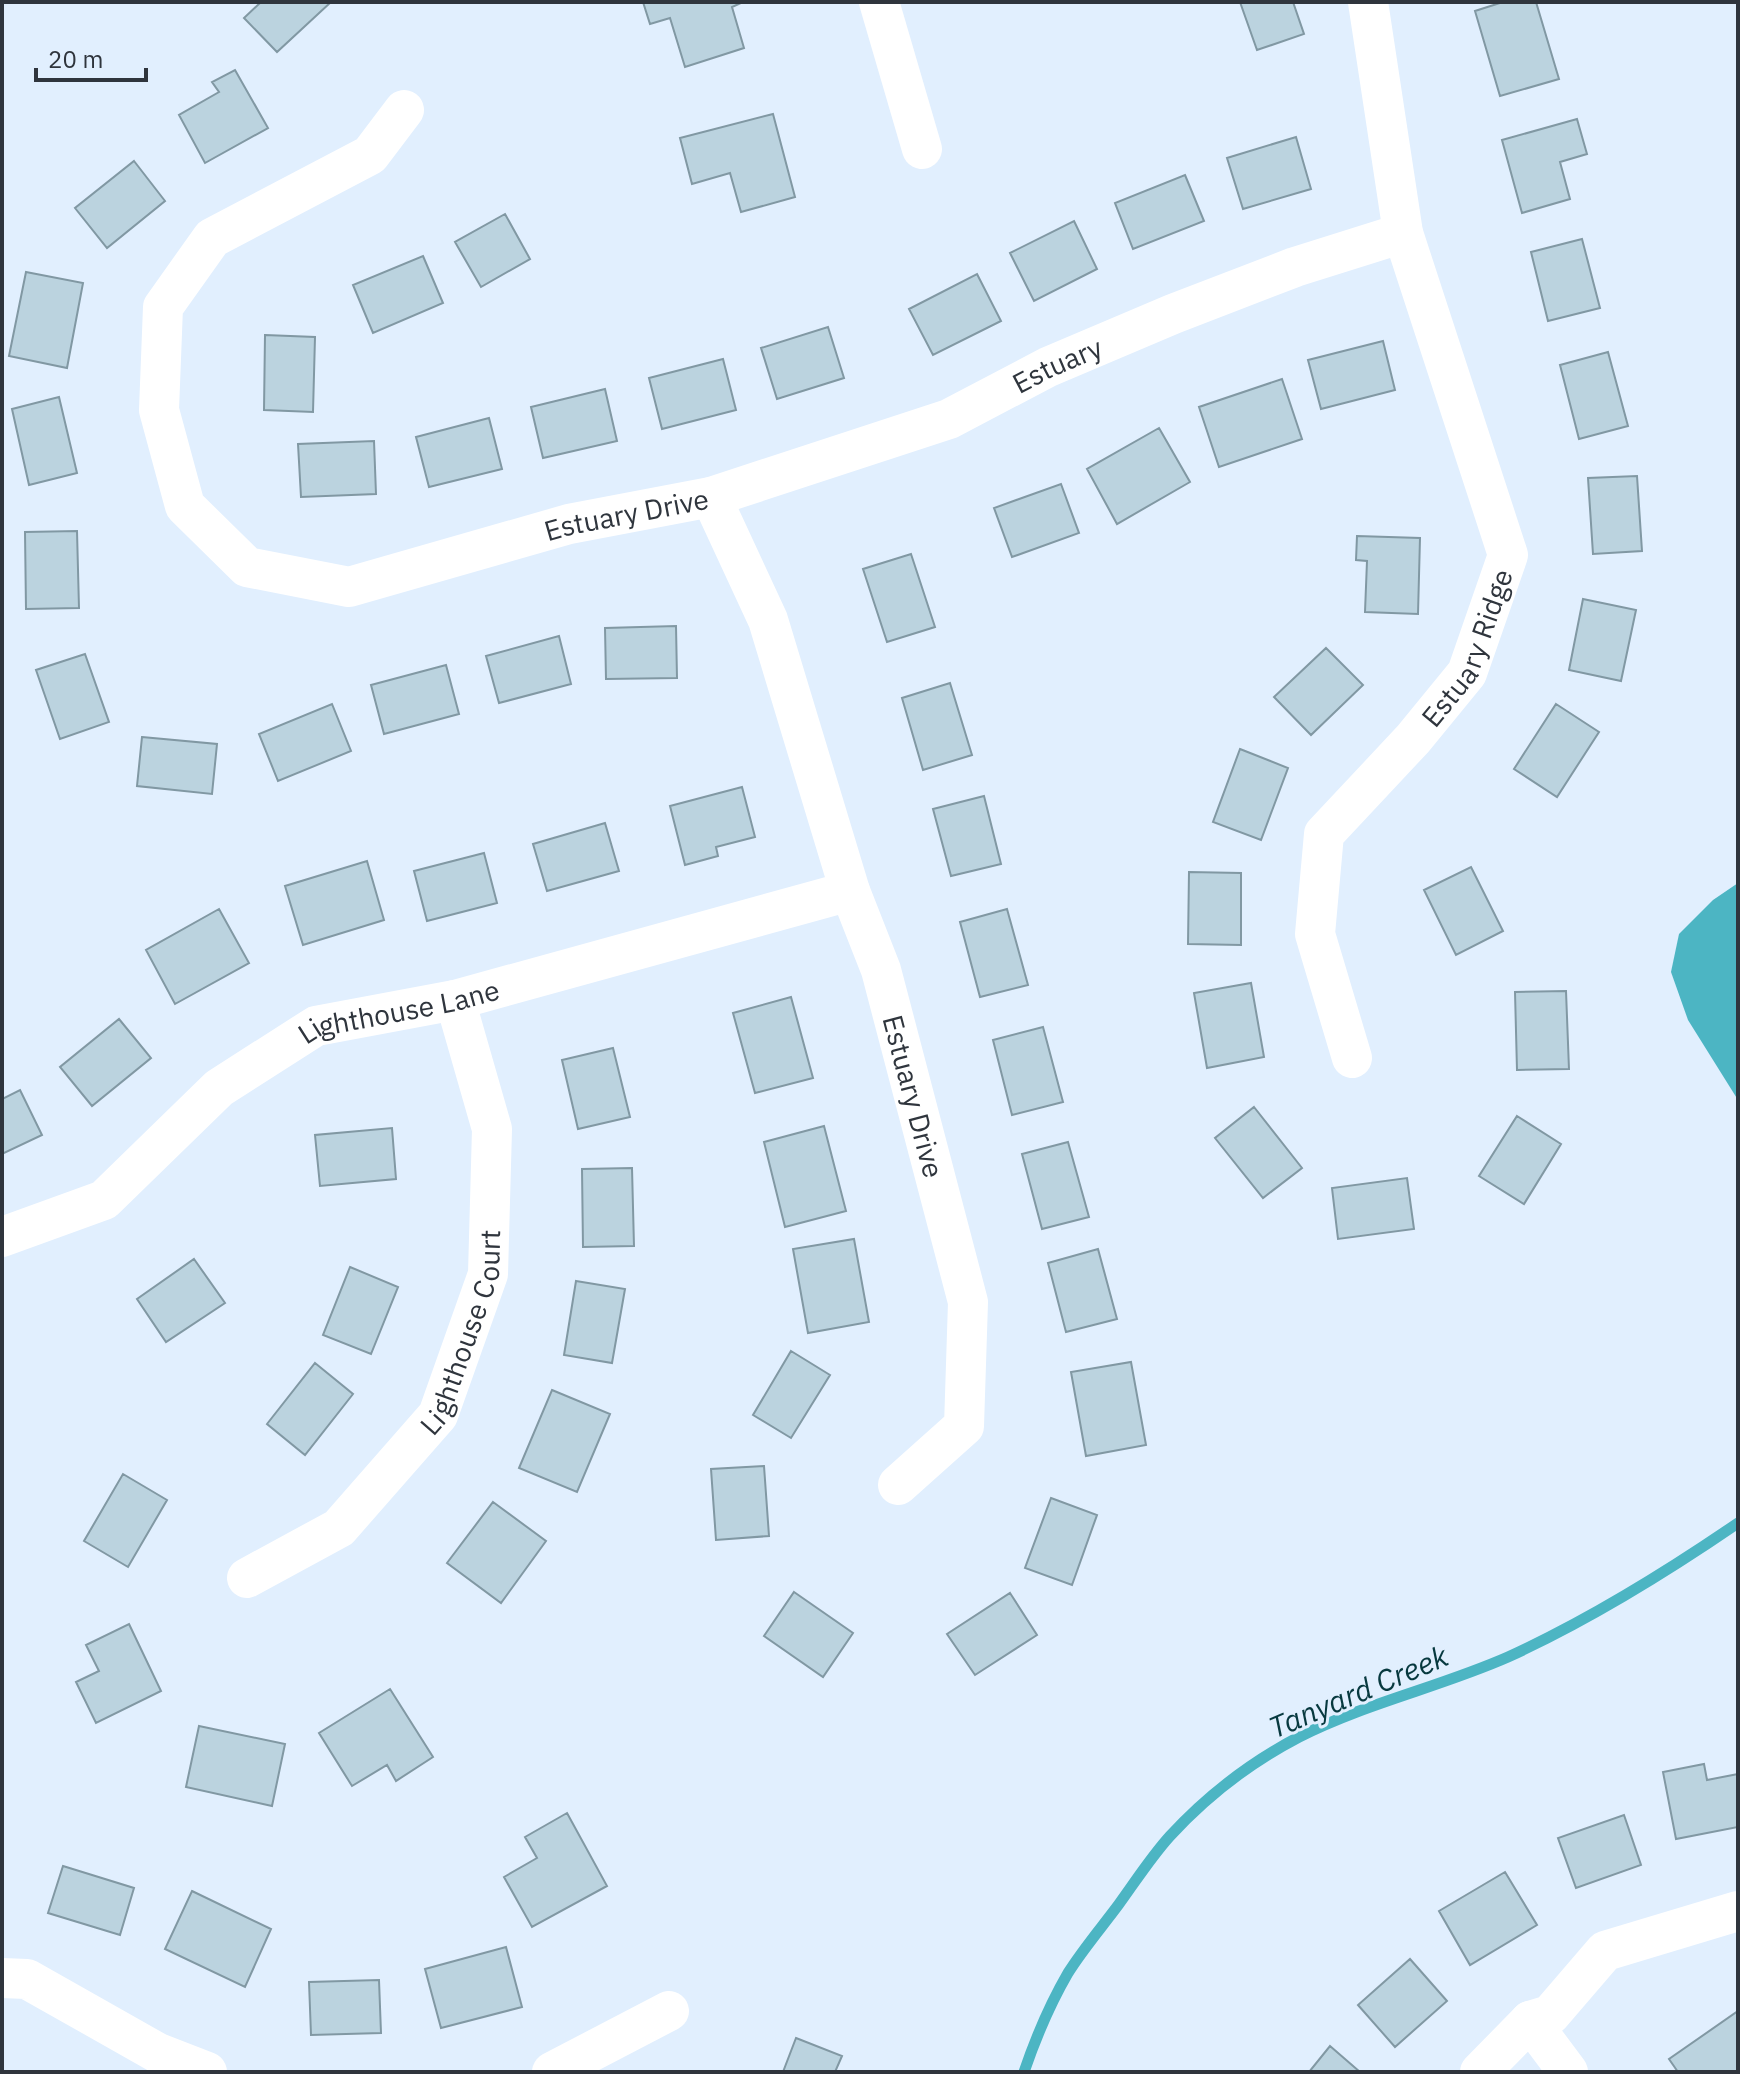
<svg xmlns="http://www.w3.org/2000/svg" width="1740" height="2074" font-family="'IBM Plex Sans',sans-serif">
<style>
.water{fill:#4cb5c3}
.lines{fill:none;stroke-linecap:round;stroke-linejoin:round}
.stream{stroke:#4cb5c3;stroke-width:11}
.building{fill:#bbd3df;stroke:#8198a3;stroke-width:2}
.street{stroke:#fff;stroke-width:40}
.labels{text-anchor:middle;dominant-baseline:central;stroke-width:6;stroke-linejoin:round;paint-order:stroke}
.street-label{font-size:28px;fill:#2f353d;stroke:#e1effe}
.water-label{font-size:30px;font-style:italic;fill:#07393f;stroke:#e1effe}
</style>
<rect width="100%" height="100%" fill="#e1effe"/>
<path class="water" d="M1738,883V1100L1688,1020L1671,972L1679,934L1713,900Z"/>
<g class="lines">
<path class="stream" d="M1024,2072C1036,2037 1050,2004 1068,1973C1083,1949 1102,1927 1119,1904C1135,1882 1151,1857 1170,1836C1206,1797 1251,1762 1299,1737C1366,1703 1440,1687 1508,1657C1589,1620 1665,1573 1738,1523"/>
</g>
<path class="building" d="M261,2H331L277,52L244,18Z
M643,2H743L732,7L744,48L685,67L670,18L650,24Z
M1240,2H1293L1304,34L1257,50Z
M1503,2H1536L1559,79L1500,96L1475,11Z
M235,70L268,128L205,163L179,115L219,92L212,82Z
M773,114L795,197L741,212L730,173L692,184L680,138Z
M1577,119L1587,154L1560,162L1570,199L1522,213L1502,140Z
M1296,137L1311,189L1243,209L1227,158Z
M134,161L165,201L107,248L75,208Z
M1185,175L1204,221L1133,249L1115,203Z
M505,214L530,259L481,287L455,242Z
M1074,221L1097,269L1034,301L1010,253Z
M1582,239L1600,308L1548,321L1531,252Z
M423,256L443,303L373,333L353,285Z
M26,272L83,283L67,368L9,356Z
M977,274L1001,321L933,355L909,309Z
M828,327L844,378L777,399L761,348Z
M265,335L315,337L313,412L264,410Z
M1383,341L1395,390L1321,409L1308,360Z
M1608,352L1628,426L1579,439L1560,365Z
M723,359L736,410L662,429L649,378Z
M1282,379L1302,439L1219,467L1199,407Z
M605,389L617,441L543,458L531,407Z
M59,397L77,473L29,485L12,409Z
M489,418L502,469L429,487L416,437Z
M1159,428L1190,482L1117,524L1087,469Z
M374,441L376,494L301,497L298,444Z
M1637,476L1642,551L1593,554L1588,478Z
M1061,484L1079,533L1012,557L994,508Z
M77,531L79,608L26,609L25,532Z
M1357,536L1420,538L1418,614L1365,612L1367,561L1356,560Z
M911,554L935,627L887,642L863,569Z
M1583,599L1636,610L1621,681L1569,670Z
M676,626L677,678L606,679L605,628Z
M559,636L571,684L499,703L486,656Z
M1326,648L1363,685L1311,735L1274,697Z
M85,654L109,722L60,739L36,670Z
M446,665L459,714L384,734L371,685Z
M950,683L972,755L923,770L902,698Z
M332,704L351,751L278,781L259,734Z
M1556,704L1599,732L1557,797L1514,769Z
M142,737L217,744L212,794L137,786Z
M1240,749L1288,768L1261,840L1213,822Z
M742,787L755,837L716,847L718,856L685,865L670,806Z
M984,796L1001,864L951,876L933,809Z
M605,823L619,871L547,891L533,844Z
M484,853L497,903L427,921L414,871Z
M367,861L384,920L303,945L285,886Z
M1471,867L1503,931L1456,955L1424,890Z
M1189,872L1241,873V945L1188,944Z
M219,909L249,963L175,1004L146,950Z
M1007,909L1028,985L980,997L960,922Z
M1251,983L1264,1057L1207,1068L1194,993Z
M1566,991L1569,1069L1517,1070L1515,992Z
M791,997L813,1078L755,1093L733,1013Z
M119,1019L151,1058L92,1106L60,1067Z
M1043,1027L1063,1102L1012,1115L993,1040Z
M613,1048L630,1117L578,1129L562,1060Z
M20,1090L42,1135L2,1154V1099Z
M1254,1107L1302,1168L1263,1198L1215,1138Z
M1517,1116L1561,1144L1524,1204L1479,1176Z
M824,1126L846,1211L785,1227L764,1142Z
M392,1128L396,1179L320,1186L315,1135Z
M1068,1142L1089,1217L1042,1229L1022,1154Z
M632,1168L634,1246L583,1247L582,1169Z
M1407,1178L1414,1229L1338,1239L1332,1188Z
M854,1239L869,1322L808,1333L793,1249Z
M1098,1249L1117,1319L1066,1332L1048,1263Z
M194,1259L225,1303L166,1342L137,1299Z
M350,1267L398,1287L371,1354L323,1335Z
M576,1281L625,1289L612,1363L564,1355Z
M791,1351L830,1375L791,1438L753,1415Z
M1131,1362L1146,1445L1086,1456L1071,1372Z
M315,1363L353,1394L305,1455L267,1424Z
M552,1390L610,1414L577,1492L519,1468Z
M764,1466L769,1536L716,1540L711,1469Z
M123,1474L167,1500L128,1567L84,1541Z
M1051,1498L1097,1515L1072,1585L1025,1568Z
M493,1502L546,1541L501,1603L447,1563Z
M794,1592L853,1633L823,1677L764,1636Z
M1010,1593L1037,1635L975,1675L947,1634Z
M129,1624L161,1691L96,1723L76,1682L99,1671L86,1645Z
M390,1689L433,1757L396,1781L387,1765L352,1786L319,1733Z
M199,1726L285,1744L272,1806L186,1787Z
M1704,1764L1707,1780L1738,1774V1827L1676,1839L1663,1772Z
M567,1813L607,1886L532,1927L504,1877L537,1858L525,1837Z
M1624,1815L1641,1865L1576,1888L1558,1838Z
M63,1866L134,1888L120,1935L48,1913Z
M1505,1872L1537,1925L1470,1965L1439,1911Z
M192,1891L271,1929L245,1987L165,1949Z
M506,1947L522,2007L441,2028L425,1969Z
M1410,1959L1447,2001L1395,2047L1358,2005Z
M379,1980L381,2033L311,2035L309,1982Z
M1738,2011V2072H1678L1669,2059Z
M796,2038L842,2056L835,2072H783Z
M1330,2046L1360,2072H1309Z"/>
<g class="lines">
<g class="street">
<path d="M879,2L922,149"/>
<path id="s1" d="M404,110L370,155L212,238L163,307L159,410L185,506L247,567L349,587L569,524L711,497L949,419L1048,367L1173,314L1295,267L1403,233"/>
<path id="s2" d="M711,497L768,620L850,891L881,970L968,1302L964,1426L898,1485"/>
<path id="s3" d="M1352,1058L1315,934L1324,834L1413,739L1467,673L1508,555L1403,233L1368,2"/>
<path id="s4" d="M2,1237L104,1200L219,1088L316,1026L455,1000L850,891"/>
<path id="s5" d="M247,1578L339,1528L438,1415L488,1274L492,1129L455,1000"/>
<path d="M2,1978L27,1979L158,2053L207,2072"/>
<path d="M1530,2021L1568,2072"/>
<path d="M552,2072L669,2011"/>
<path d="M1480,2072L1530,2021L1550,2015L1605,1951L1738,1911"/>
</g>
</g>
<g class="labels">
<g class="street-label">
<text stroke="none"><textPath href="#s1" startOffset="1458">Estuary</textPath></text>
<text stroke="none"><textPath href="#s1" startOffset="1000">Estuary Drive</textPath></text>
<text stroke="none"><textPath href="#s3" startOffset="468">Estuary Ridge</textPath></text>
<text stroke="none"><textPath href="#s4" startOffset="468">Lighthouse Lane</textPath></text>
<text stroke="none"><textPath href="#s2" startOffset="634">Estuary Drive</textPath></text>
<text stroke="none"><textPath href="#s5" startOffset="342">Lighthouse Court</textPath></text>
</g>
<g class="water-label">
<text transform="translate(1358 1691) rotate(-23)">Tanyard Creek</text>
</g>
</g>
<rect width="1740" height="2074" fill="none" stroke="#2f353d" stroke-width="8"/>
<path d="M36 68v12h110v-12" fill="none" stroke="#2f353d" stroke-width="4"/>
<text x="48" y="68" font-size="24" fill="#2f353d" stroke="#e1effe" stroke-width="6" paint-order="stroke">20 m</text>
</svg>
